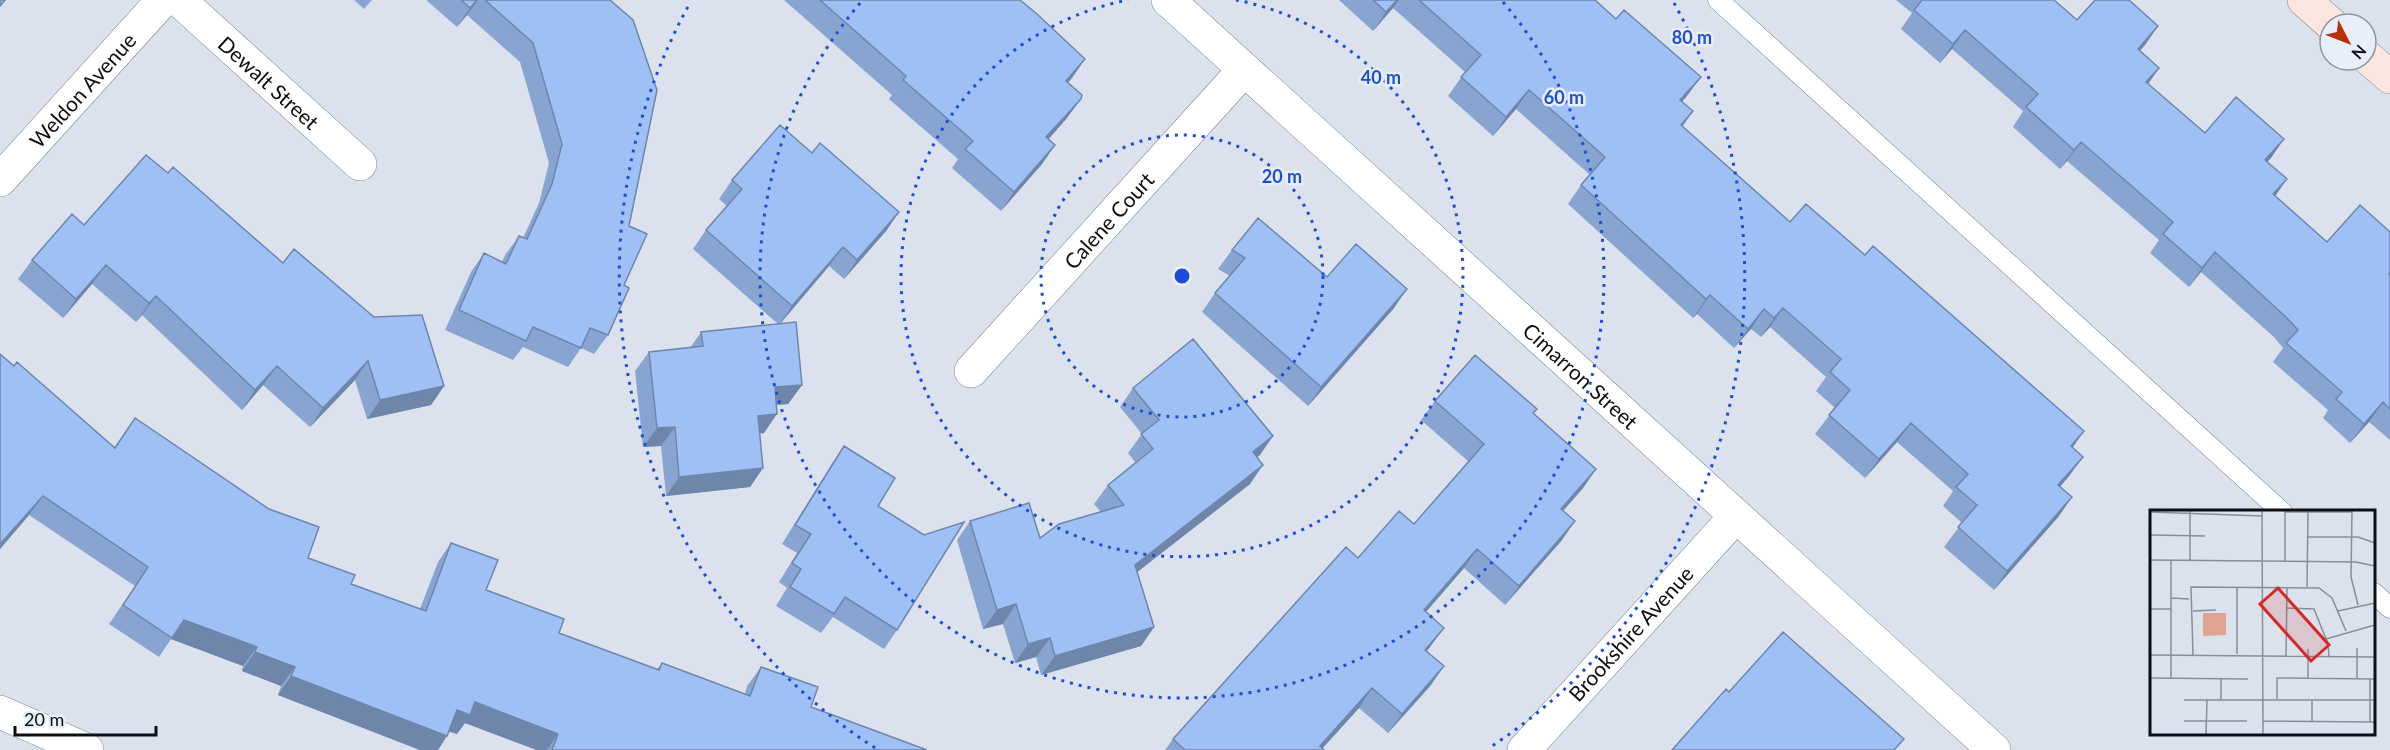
<svg xmlns="http://www.w3.org/2000/svg" width="2390" height="750" font-family="Lato,sans-serif">
<style>
.lines{fill:none;stroke-linecap:round;stroke-linejoin:round}
.lane-casing{stroke:#7e858f;stroke-width:21}
.street-casing{stroke:#7e858f;stroke-width:34}
.secondary-casing{stroke:#7e858f;stroke-width:34}
.lane{stroke:#fff;stroke-width:20}
.street{stroke:#fff;stroke-width:33}
.secondary{stroke:#fbe5df;stroke-width:33}
.wall{fill:#88a5d2}
.shaded-wall{fill:#6f86ab}
.building{fill:#9ec0f4;stroke:#6f86ab;stroke-width:1.5}
.ring{fill:none;stroke:#1d4ed8;stroke-width:3;stroke-dasharray:3 6}
.labels{text-anchor:middle;dominant-baseline:central;stroke-width:5;stroke-linejoin:round;paint-order:stroke}
.street-label{font-size:21px;fill:#0c0f12;stroke:#e8effb}
.inset-road{fill:none;stroke:#888e95;stroke-width:1.5}
.view{fill:#d62828;fill-opacity:0.15;stroke:#d62828;stroke-width:3}
.inset-edge{fill:none;stroke:#0c0f12;stroke-width:3}
.centre{fill:#1d4ed8;stroke:#e8effb;stroke-width:3}
.ring-label{font-size:18px;text-anchor:middle;font-weight:bold;fill:#1d4ed8;stroke:#e8effb;stroke-width:5;stroke-linejoin:round;paint-order:stroke}
</style>
<rect width="100%" height="100%" fill="#dbe2ed"/>
<g class="lines">
<defs>
<path id="lane" d="M1718,0L2282,512
M2374,593L2390,608"/>
<g id="street">
<path id="s1" d="M179,0L360,164"/>
<path id="s2" d="M1168,0L1994,750"/>
<path id="s3" d="M0,180L163,0"/>
<path id="s4" d="M971,371L1244,70"/>
<path d="M0,712L87,750"/>
<path id="s5" d="M1524,750L1736,516"/>
</g>
<path id="secondary" d="M2304,0L2331,24
M2366,56L2390,77"/>
</defs>
<use href="#lane" class="lane-casing"/>
<use href="#street" class="street-casing"/>
<use href="#secondary" class="secondary-casing"/>
<use href="#lane" class="lane"/>
<use href="#street" class="street"/>
<use href="#secondary" class="secondary"/>
</g>
<path class="wall" d="M354,0H372L364,9Z
M426,0H610L629,226L624,285L608,335L594,354L581,348L568,367L523,347L513,360L445,330L471,272L484,253L502,262L505,255L519,236L523,238L539,203L549,163L520,62L467,15L457,27Z
M784,0H1020L1085,59L1068,83L1067,118L1049,139L1055,145L1042,164L1001,211L952,168L958,159L889,99L892,95Z
M1339,0H1595L1687,96L1682,101V126L1790,222L2073,448L2083,457L2069,476L2060,487L2059,516L1994,590L1944,547L1962,523L1943,506L1953,491L1897,442L1865,478L1815,434L1835,408L1816,391L1826,377L1770,327L1761,337L1751,329L1734,348L1697,314L1693,318L1568,204L1581,185L1590,175L1516,109L1493,136L1448,96L1465,72L1393,8L1373,31Z
M1896,0H2054L2077,20L2158,26L2140,51L2159,68L2148,84L2205,133L2284,139L2267,162L2275,196L2327,242L2390,232V440L2369,422L2350,443L2323,418L2328,410L2273,362L2283,348L2274,337L2201,272L2189,287L2150,253L2159,240L2067,161L2060,169L2013,127L2023,111L1952,49L1940,63L1901,29L1912,13Z
M812,153L899,212L886,231L844,279L829,266L780,324L802,385L788,404L776,405L764,433L759,434L763,468L750,487L666,496L661,446L643,447L635,371L649,352L690,348L701,332L778,324L693,249L706,230L727,206L719,199L732,180Z
M168,173L283,263L444,386L431,405L367,419L355,380L310,427L263,385L242,410L142,315L136,322L92,284L63,318L18,279L32,260L84,225Z
M1232,250L1327,277L1394,308L1308,406L1202,312L1215,293L1230,276L1218,269Z
M0,354L14,366L114,448L135,418L308,558L351,584L420,609L438,562L451,543L486,590L559,633L657,669L662,663L745,694L747,686L761,667L811,707L927,750H537L465,723L457,734L449,732L438,750H420L278,695L281,686L242,671L243,666L171,639L159,657L109,624L135,586L29,515L0,549Z
M1133,388L1260,455L1257,457L1250,484L1137,572L1154,627L1141,646L1041,675L1036,657L1015,663L1003,624L983,629L957,540L970,521L1040,538L1101,512L1094,504L1108,485L1135,462L1128,453L1142,434L1120,407Z
M1435,401L1534,414L1596,469L1583,488L1563,511L1562,540L1505,605L1464,568L1426,612L1430,647L1427,651L1431,685L1388,733L1359,708L1322,748L1324,750H1165L1173,739L1358,558L1414,524L1469,462L1421,420Z
M844,446L878,506L897,630L884,649L833,617L821,633L776,606L787,588L779,582L797,553L782,544L831,465Z"/>
<path class="shaded-wall" d="M477,0H478L467,15L457,27L470,8Z
M1397,0H1399L1393,8L1373,31L1386,12Z
M2158,26L2145,45L2125,68L2138,49Z
M1965,30L1952,49L1940,63L1953,44Z
M1085,59L1072,78L1053,100L1066,81Z
M2159,68L2146,87V82Z
M1701,77L1687,96L1667,119L1680,100Z
M1529,90L1516,109L1493,136L1506,117Z
M1081,99L1067,118L1033,156L1046,137Z
M1693,111L1680,130L1681,125Z
M2284,139L2271,158L2252,179L2265,160Z
M2081,142L2067,161L2060,169L2074,150Z
M1055,145L1042,164L1001,211L1014,192Z
M2287,179L2274,198L2273,194Z
M899,212L886,231L844,279L857,260Z
M843,247L829,266L779,325L792,306Z
M2215,252L2201,272L2189,287L2202,268Z
M106,265L92,284L63,318L76,299Z
M1407,289L1394,308L1308,406L1321,387Z
M1710,295L1697,314L1693,318L1706,299Z
M156,296L142,315L136,322L149,303Z
M1783,308L1770,327L1761,337L1774,318Z
M1764,309L1751,329L1734,348L1748,329Z
M368,361L355,380L310,427L323,408Z
M277,366L263,385L242,410L255,390Z
M802,385L788,404L761,406L775,387Z
M444,386L431,405L367,419L380,400Z
M2383,402L2369,422L2350,443L2364,424Z
M777,414L764,433L744,435L758,416Z
M1911,423L1897,442L1865,478L1879,459Z
M675,427L661,446L643,447L657,428Z
M2084,431L2071,450V446Z
M1273,436L1260,455L1240,471L1253,452Z
M2083,457L2069,476L2045,504L2058,485Z
M1263,465L1250,484L1122,584L1135,565Z
M763,468L750,487L666,496L679,477Z
M1596,469L1583,488L1548,528L1561,509Z
M43,496L29,515L0,549V545L1,543Z
M2072,497L2059,516L1994,590L2007,571Z
M1575,521L1562,540L1505,605L1519,586Z
M1477,549L1464,568L1411,629L1424,610Z
M1016,604L1003,624L983,629L997,610Z
M184,620L257,647L243,666L171,639Z
M1154,627L1141,646L1041,675L1055,656Z
M1444,628L1430,647L1412,669L1425,650Z
M1050,638L1036,657L1015,663L1028,644Z
M255,652L295,667L281,686L242,671Z
M1444,666L1431,685L1388,733L1402,714Z
M291,676L447,736L438,750H420L278,695Z
M1372,688L1359,708L1321,750L1320,746Z
M475,702L558,734L547,750H537L465,723L457,734L444,729L457,710Z"/>
<path class="building" d="M0,0H5L0,6Z
M461,0H477L470,8Z
M485,0H610L633,20L657,90L629,226L647,234L624,285L629,288L608,335L590,328L581,348L533,327L526,341L459,310L484,253L506,264L519,236L527,239L552,184L562,144L533,43Z
M820,0H1020L1037,14L1085,59L1066,81L1082,95L1081,99L1046,137L1055,145L1014,192L965,149L973,141L903,80L906,76Z
M1373,0H1397L1386,12Z
M1419,0H1595L1616,19L1624,10L1701,77L1680,100L1693,111L1681,125L1790,222L1806,204L1865,255L1873,246L2084,431L2071,446L2083,457L2058,485L2072,497L2007,571L1958,527L1977,505L1956,487L1968,474L1911,423L1879,459L1829,415L1850,390L1830,372L1841,359L1783,308L1774,318L1764,309L1748,329L1710,295L1706,299L1581,185L1605,157L1529,90L1506,117L1461,77L1481,55Z
M1922,0H2054L2077,20L2095,0H2129L2158,26L2138,49L2159,68L2146,82L2205,133L2236,97L2284,139L2265,160L2287,179L2273,194L2327,242L2360,205L2390,232V272L2389,274L2390,275V409L2383,402L2364,424L2336,399L2342,392L2286,343L2298,330L2287,318L2215,252L2202,268L2163,234L2173,222L2081,142L2074,150L2026,107L2038,94L1965,30L1953,44L1914,10Z
M780,125L812,153L820,143L899,212L857,260L843,247L792,306L706,230L742,189L732,180Z
M146,155L168,173L173,167L283,263L294,249L374,317L422,315L444,386L380,400L368,361L323,408L277,366L255,390L156,296L149,303L106,265L76,299L32,260L72,214L84,225Z
M1258,218L1327,277L1356,244L1407,289L1321,387L1215,293L1245,258L1232,250Z
M796,322L802,385L775,387L777,414L758,416L763,468L679,477L675,427L657,428L649,352L703,346L701,332Z
M1193,339L1273,436L1253,452L1263,465L1135,565L1154,627L1055,656L1050,638L1028,644L1016,604L997,610L970,521L1029,503L1040,538L1059,524L1124,505L1108,485L1153,449L1141,434L1159,420L1133,388Z
M0,354L14,366L17,362L115,448L135,418L269,509L319,527L308,558L355,575L351,584L426,611L451,543L498,560L486,590L564,619L559,633L659,670L662,663L750,696L761,667L818,687L811,707L927,750H552L558,734L475,702L470,715L457,710L447,736L291,676L295,667L255,652L257,647L184,620L172,638L123,605L148,567L43,496L1,543L0,542Z
M1475,355L1537,409L1533,413L1596,469L1561,509L1575,521L1519,586L1477,549L1424,610L1444,628L1425,650L1444,666L1402,714L1372,688L1320,746L1324,750H1185L1173,739L1346,547L1358,558L1399,511L1414,524L1484,444L1435,401Z
M844,446L895,478L878,506L924,535L964,522L897,630L845,597L834,614L790,587L801,569L792,563L811,534L795,525Z
M1783,632L1904,739L1894,750H1672L1726,689L1729,692Z"/>
<g class="ring">
<circle cx="1182" cy="276" r="141"/>
<path d="M1236 0A281 281 0 1 1 1128 0"/>
<path d="M1503 2A422 422 0 1 1 861 2"/>
<path d="M875 748A563 563 0 0 1 690 3M1674 3A563 563 0 0 1 1489 748"/>
</g>
<g class="labels">
<g class="street-label">
<text stroke="none"><textPath href="#s1" startOffset="122">Dewalt Street</textPath></text>
<text stroke="none"><textPath href="#s3" startOffset="122">Weldon Avenue</textPath></text>
<text stroke="none"><textPath href="#s4" startOffset="204">Calene Court</textPath></text>
<text stroke="none"><textPath href="#s2" startOffset="558">Cimarron Street</textPath></text>
<text stroke="none"><textPath href="#s5" startOffset="158">Brookshire Avenue</textPath></text>
</g>
</g>
<g transform="translate(2150 510)">
<rect width="225" height="225" fill="#dbe2ed"/>
<path d="M53,103H76V125L53,126Z" fill="#e1a392"/>
<path class="inset-road" d="M112,0L113,225M202,1L201,67L208,95M0,2L112,6M0,25L55,26M158,27H208L225,33M0,50L206,52L225,56M40,50V1M135,52V2H202M157,77L158,1M21,88L39,89M137,98L164,99L178,134L179,147M0,99H21M43,101L66,100M188,101L225,93M176,129L225,115M87,144V77M0,145L225,147M43,145L41,77L169,78L182,88L196,121M136,147L137,77M0,168L98,169M21,168V50M158,169V139M207,169V138M127,189V168L225,169M34,190H225M71,190V169M34,211H97M113,211L225,212M162,212V190M220,212V169M56,225L57,190"/>
<path class="view" d="M128,78L179,135L161,151L110,94Z"/>
<rect width="225" height="225" class="inset-edge"/>
</g>
<circle cx="1182" cy="276" r="9" class="centre"/>
<g class="ring-label">
<text x="1692" y="44">80 m</text>
<text x="1381" y="84">40 m</text>
<text x="1564" y="104">60 m</text>
<text x="1282" y="183">20 m</text>
</g>
<g transform="translate(2348 42) rotate(132)"><circle r="28" fill="#e8effb" stroke="#90959e" stroke-width="1.5"/>
<path d="M0-4.5L10 22L0 15L-10 22Z" fill="#ba3104"/>
<text y="-9" font-size="16" font-weight="bold" text-anchor="middle" fill="#0c0f12">N</text>
</g>
<path d="M15 726v9h141v-9" fill="none" stroke="#0c0f12" stroke-width="3"/>
<text x="24" y="726" font-size="18" fill="#0c0f12" stroke="#e8effb" stroke-width="4.5" paint-order="stroke">20 m</text>
</svg>
